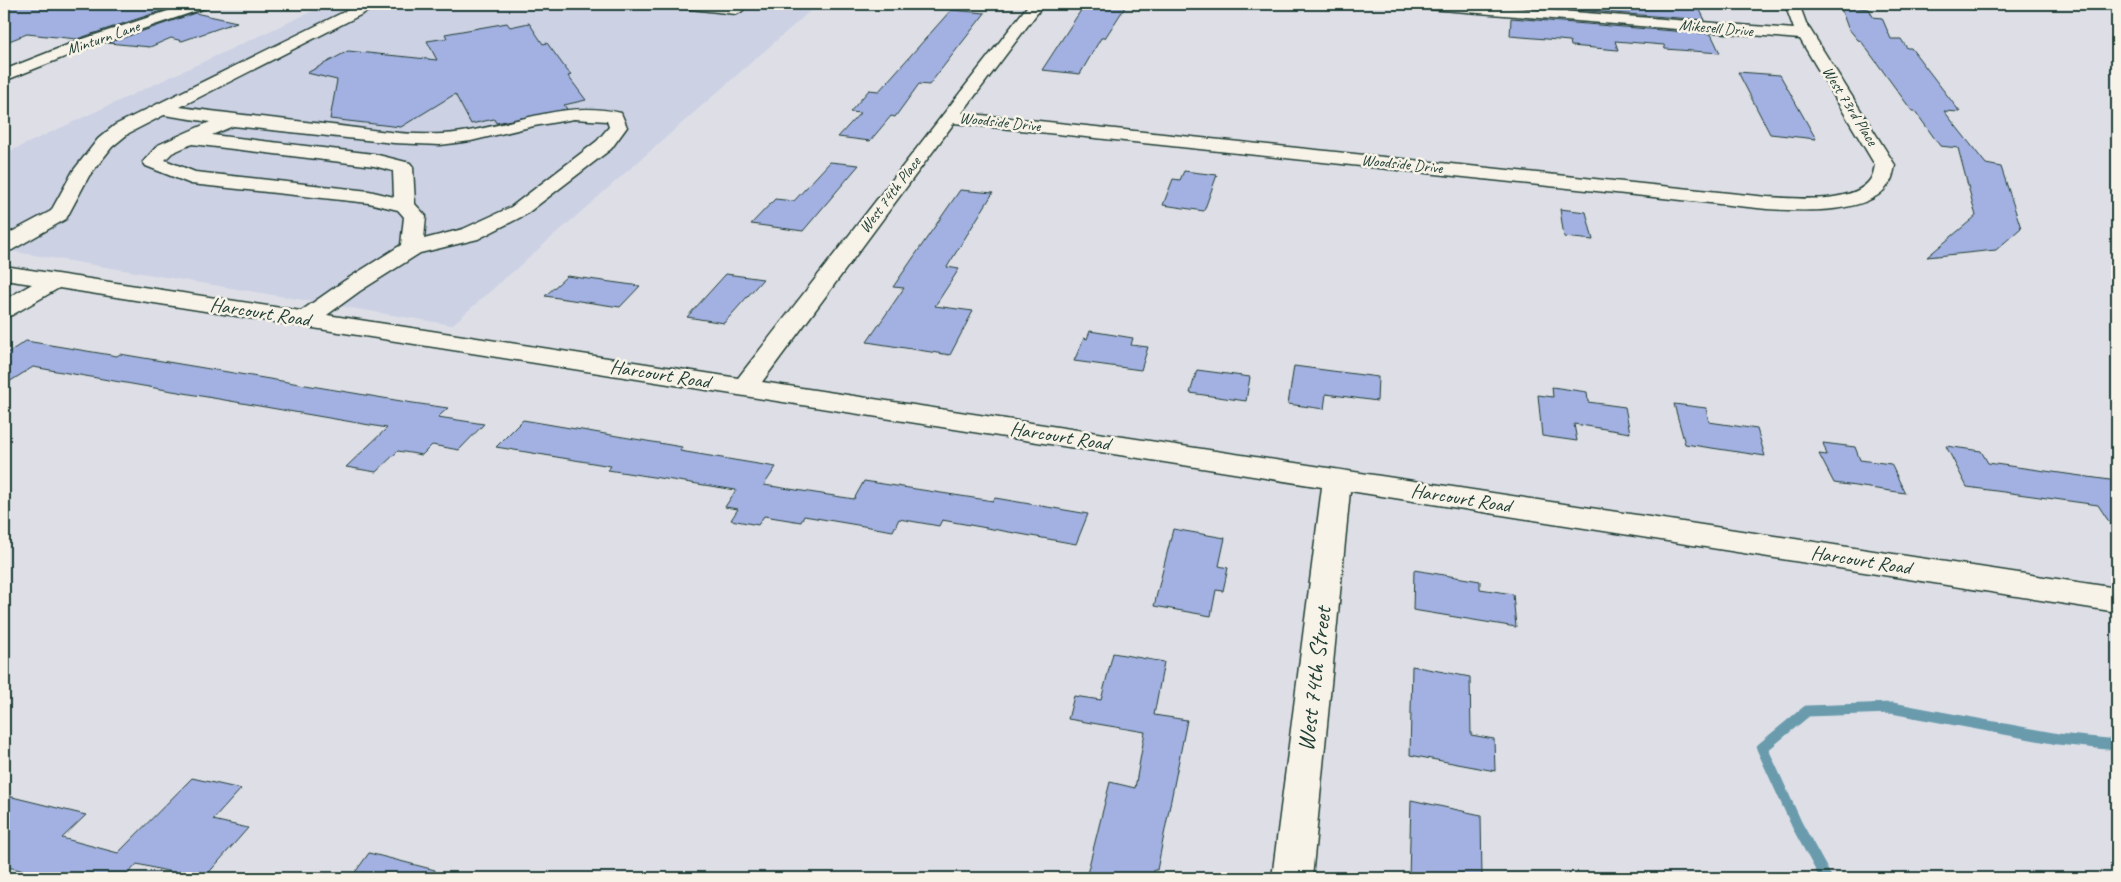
<svg xmlns="http://www.w3.org/2000/svg" width="2121" height="882" font-family="Caveat,sans-serif">
<style>
.built{fill:#ccd1e4}
.lines{fill:none;stroke-linecap:round;stroke-linejoin:round}
.stream{stroke:#6b9bad;stroke-width:11}
.building{fill:#a2b1e1;stroke:#1f3d34}
.minor-casing{stroke:#1f3d34;stroke-width:3}
.minor{fill:#f7f3e8;fill-rule:evenodd}
.labels{text-anchor:middle;dominant-baseline:central;stroke-width:5;stroke-linejoin:round;paint-order:stroke}
.far-street-label{font-size:16px;fill:#1f3d34;stroke:#f7f3e8}
.street-label{font-size:20px;fill:#1f3d34;stroke:#f7f3e8}
.near-street-label{font-size:24px;fill:#1f3d34;stroke:#f7f3e8}
</style>
<rect width="100%" height="100%" fill="#dedfe6"/>
<filter id="ink" filterUnits="userSpaceOnUse"><feTurbulence type="fractalNoise" baseFrequency=".02" numOctaves="2"/><feDisplacementMap in="SourceGraphic" scale="10" xChannelSelector="R" yChannelSelector="G"/><feConvolveMatrix kernelMatrix="1 2 1 2 8 2 1 2 1" color-interpolation-filters="sRGB"/></filter>
<g filter="url(#ink)">
<path class="built" d="M328,4H818L452,325L4,250V154Z"/>
<g class="lines">
<path class="stream" d="M1826,878L1797,825L1762,748L1807,711L1892,708L2058,739L2117,745"/>
</g>
<path class="building" d="M4,4H149L170,8L77,39L27,34L4,43Z
M1085,4H1127L1105,38H1101L1080,74L1042,70Z
M1512,4H1697L1705,20L1511,5Z
M1840,6L1869,9L1873,17L1882,18L1891,39H1901L1907,48H1911L1960,112L1944,111L1986,164L2001,167L2021,228L1996,250L1927,257L1976,216L1958,148L1940,146L1915,111H1912L1861,41L1858,40L1848,28Z
M951,10L985,13L929,85L919,84L895,117L891,116L870,141L838,137L860,113L850,112L869,90L879,91Z
M195,13L237,22L182,41L171,38L150,47L108,43Z
M1511,18L1711,34L1720,53L1665,49L1664,45L1615,41L1618,50L1571,46L1570,41L1510,36Z
M507,23L510,27L529,23L543,44L547,43L566,69L571,75L568,76L586,100L564,105L567,109L496,123L494,119L471,124L455,94L401,127L330,119L337,80L307,73L348,51L437,60L427,41L447,38L445,34Z
M1738,72L1780,75L1816,139L1770,134Z
M830,162L859,165L803,231L751,224L775,199L794,201Z
M1184,171L1217,175L1204,211L1163,205L1173,179L1180,180Z
M960,190L993,193L947,267L959,269L935,306L973,311L950,355L867,342L904,288L893,287Z
M1560,209L1586,212L1593,240L1564,237Z
M726,274L763,279L724,323L687,317Z
M567,276L640,286L620,307L545,296Z
M1090,331L1133,338L1131,345L1148,347L1141,370L1074,361L1084,338L1087,339Z
M26,341L117,356L120,354L413,403L448,408L438,417L484,424L459,450L432,445L422,455L398,451L376,472L346,467L387,428L33,367L4,385V355Z
M1294,366L1378,377L1377,401L1326,394L1324,409L1288,404Z
M1197,370L1250,377L1246,401L1190,393Z
M1552,387L1587,392L1588,402L1625,407L1630,433L1574,424L1577,441L1542,436L1538,395L1553,397Z
M1674,404L1706,408L1709,422L1757,429L1765,456L1685,444Z
M523,420L682,447L680,451L776,467L764,485L854,499L864,481L993,501L995,498L1088,514L1076,544L942,520L939,526L899,519L893,531L804,516L801,522L764,516L758,525L731,520L738,509L725,507L736,490L608,470L611,466L496,447Z
M1823,443L1855,447L1860,460L1891,464L1905,493L1834,483L1819,454L1827,455Z
M1946,446L1981,451L1988,463L2117,481V534L2098,505L1967,487Z
M1173,529L1225,538L1219,566L1228,568L1223,591L1216,590L1211,616L1154,606Z
M1414,570L1480,581V589L1513,594L1516,627L1413,610Z
M1113,653L1164,662L1154,715L1187,720L1157,870H1154L1153,878H1086L1110,782L1135,788L1145,732L1068,719L1074,696L1101,700Z
M1412,666L1470,677L1471,735L1494,739L1495,771L1410,755Z
M192,778L241,789L213,820L248,828L204,878H197L137,864L124,878H52L4,866V795L86,815L62,838L118,853Z
M1411,800L1481,815L1482,878H1409Z
M369,853L435,870L434,878H351Z"/>
<g class="lines">
<defs>
<path id="minor" d="M189,4H210L208,7L92,46L4,81V70L80,40Z
M360,4H378L376,7L180,107C231,114 281,119 332,125C368,129 405,136 442,134C503,131 559,98 621,113L627,127L611,149L525,215L478,239L420,253L360,291L327,315L738,378L1029,4H1044L962,113L1767,197C1794,198 1852,205 1870,180C1873,176 1874,170 1875,165L1800,39L1416,8L1411,7L1409,4H1470L1794,29L1785,4H1799L1806,23L1895,165C1894,170 1893,176 1891,180C1875,216 1799,211 1767,209L954,123L762,382L2117,588V612L1350,491L1312,878H1272L1322,487L59,288L12,315L4,317V300L32,284L4,280V266L301,311L344,281L401,245L404,217L398,210L369,203L191,184L146,166L143,162L158,145L210,122L164,115L129,133L112,147L89,176L66,219L12,250L4,252V236L51,211L73,171L98,139L115,125ZM574,119L607,121L609,127L597,141L511,207L463,229L424,239L426,216L415,204L413,167L410,163L374,154L212,135L233,126L394,143L440,145L471,141L534,126ZM192,144L374,166L393,171L394,197L369,191L195,172L165,160L172,153Z
M674,4H728L741,6L744,9L741,12L736,14L681,8L676,7Z"/>
</defs>
<use href="#minor" class="minor-casing"/>
<use href="#minor" class="minor"/>
</g>
</g>
<g class="labels">
<g class="far-street-label">
<text transform="translate(1716 28) rotate(5)">Mikesell Drive</text>
<text transform="translate(103 38) rotate(-19)">Minturn Lane</text>
<text transform="translate(1850 106) rotate(58)">West 73rd Place</text>
<text transform="translate(1000 122) rotate(6)">Woodside Drive</text>
<text transform="translate(1402 164) rotate(6)">Woodside Drive</text>
<text transform="translate(890 195) rotate(-53)">West 74th Place</text>
</g>
<g class="street-label">
<text transform="translate(260 312) rotate(9)">Harcourt Road</text>
<text transform="translate(660 374) rotate(9)">Harcourt Road</text>
<text transform="translate(1060 436) rotate(9)">Harcourt Road</text>
<text transform="translate(1461 498) rotate(9)">Harcourt Road</text>
<text transform="translate(1861 560) rotate(9)">Harcourt Road</text>
</g>
<g class="near-street-label">
<text transform="translate(1314 679) rotate(-83)">West 74th Street</text>
</g>
</g>
<rect width="2121" height="882" fill="none" stroke="#f7f3e8" stroke-width="20"/>
<rect x="10" y="10" width="2101" height="862" fill="none" stroke="#1f3d34" stroke-width="2" filter="url(#ink)"/>
</svg>
